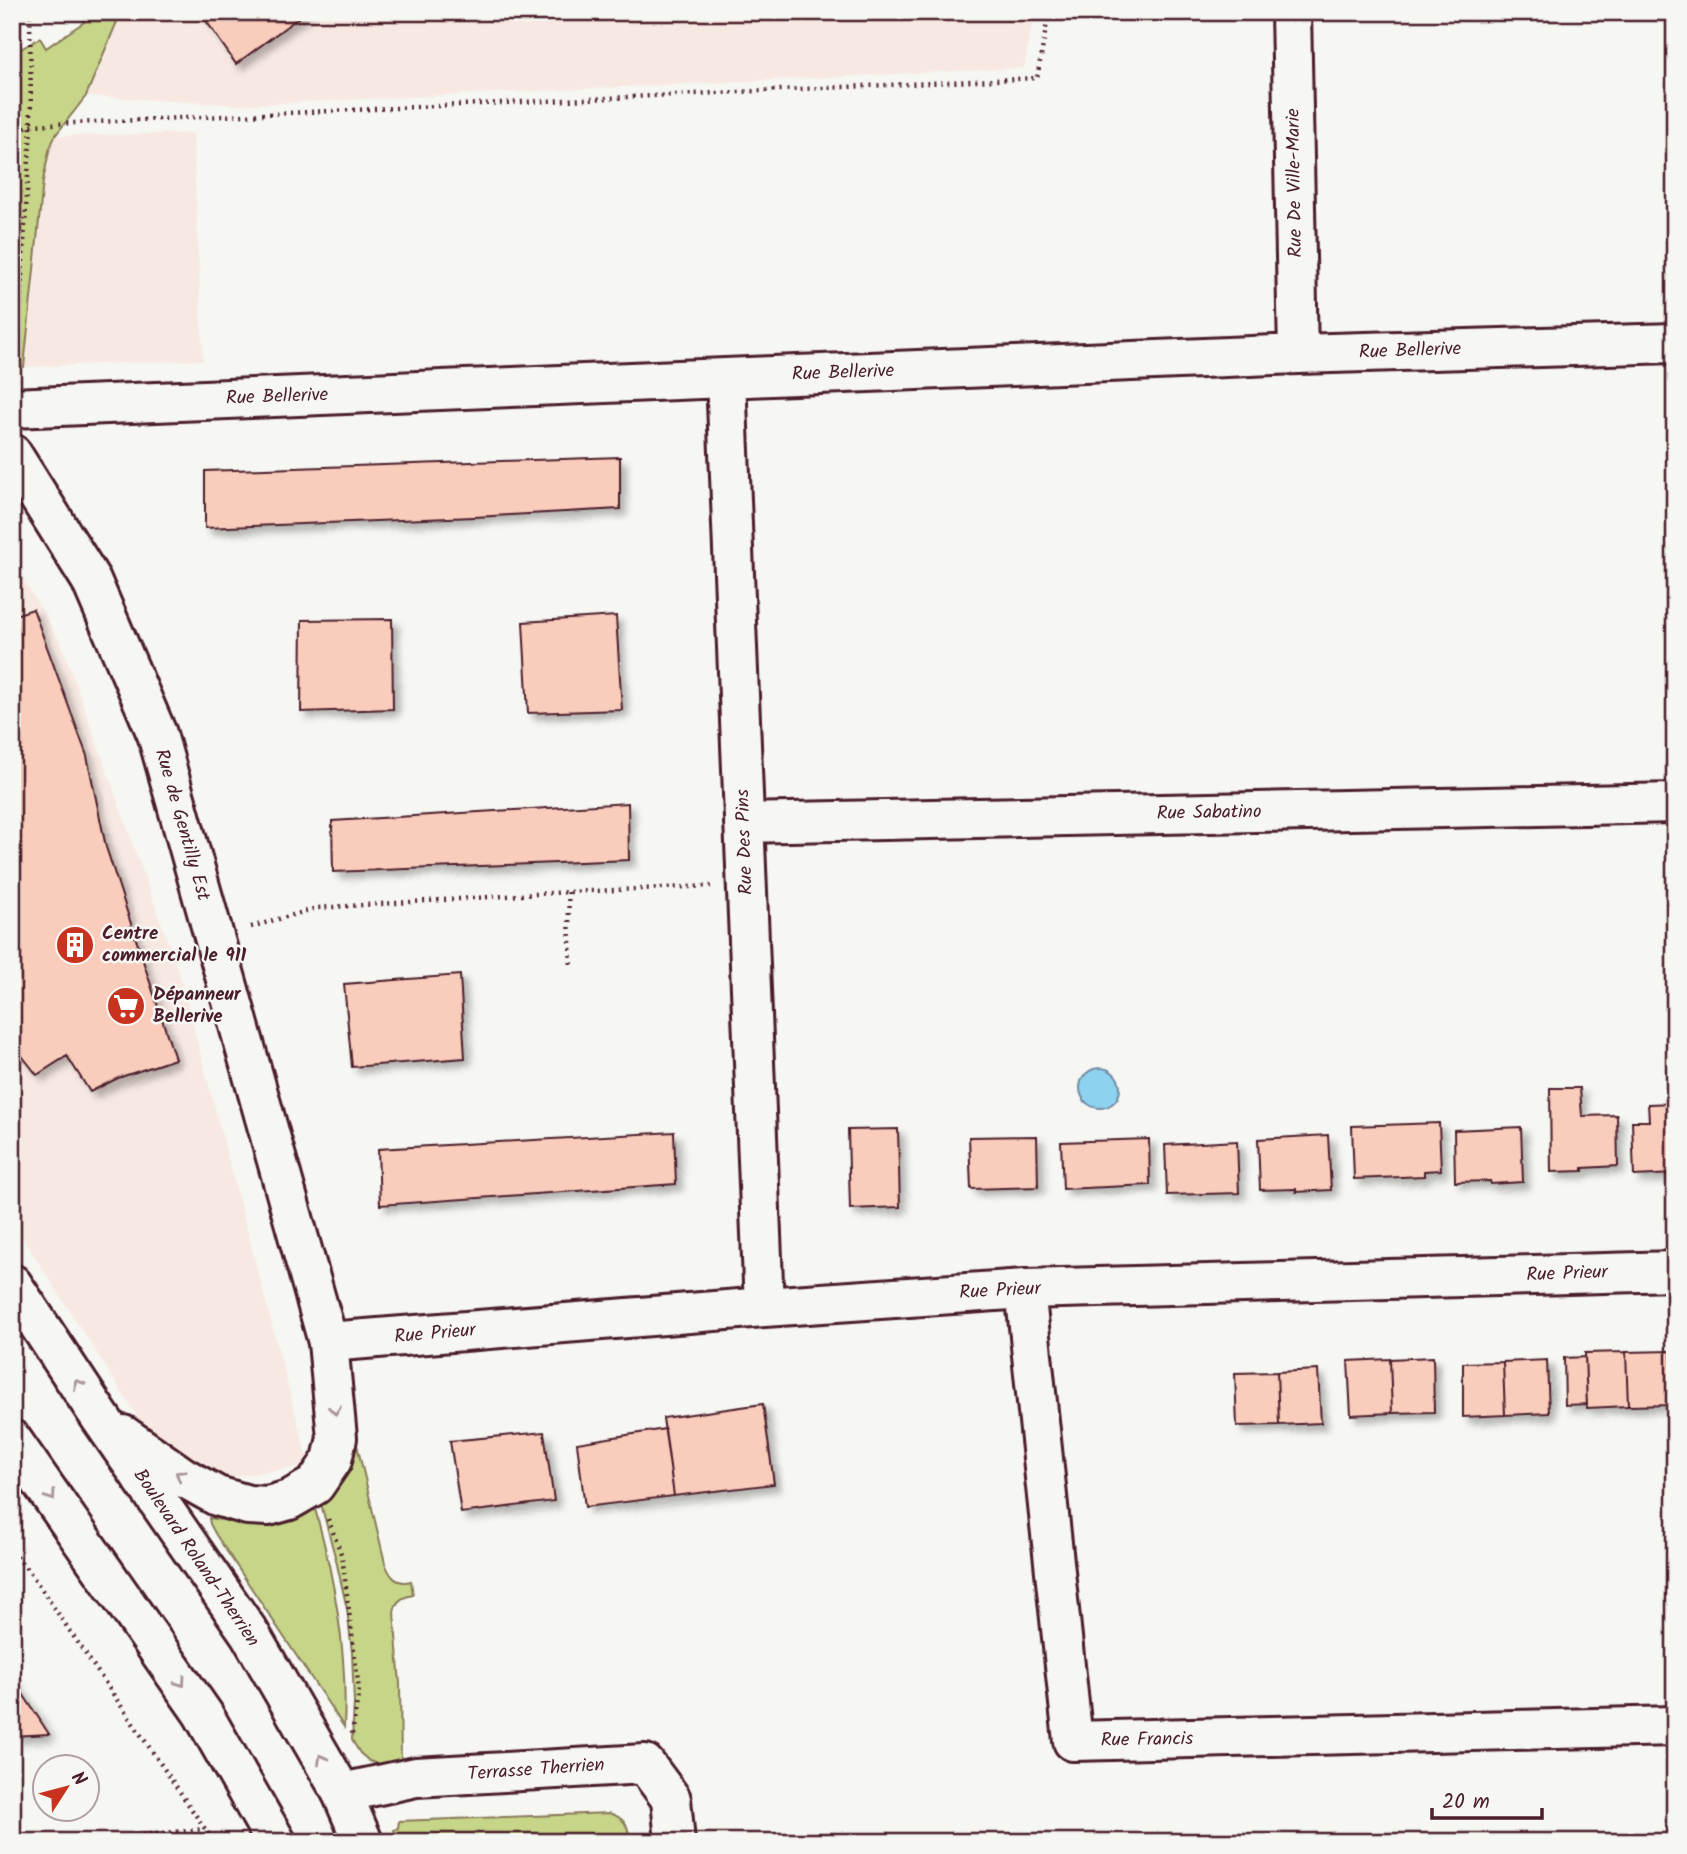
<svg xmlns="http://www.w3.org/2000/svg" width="1687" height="1854" font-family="Kalam,sans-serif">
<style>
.built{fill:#f7e9e2}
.green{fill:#c6d588;stroke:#887a5a;stroke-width:2}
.water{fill:#8dd2ef;stroke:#728aa1;stroke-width:2}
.building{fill:#f9ccbc;stroke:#4a1f2b;stroke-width:2;filter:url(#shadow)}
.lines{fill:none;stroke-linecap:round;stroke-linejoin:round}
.minor-casing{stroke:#4a1f2b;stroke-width:44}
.major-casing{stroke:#4a1f2b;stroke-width:44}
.path{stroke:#4a1f2b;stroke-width:4.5;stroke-dasharray:2 5;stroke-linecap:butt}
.minor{stroke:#f6f6f2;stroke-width:38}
.major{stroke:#f6f6f2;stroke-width:38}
.oneway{stroke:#a99598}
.labels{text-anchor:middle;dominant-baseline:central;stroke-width:5;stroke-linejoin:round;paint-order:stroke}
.street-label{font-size:19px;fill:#4a1f2b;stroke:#f6f6f2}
.poi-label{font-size:19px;font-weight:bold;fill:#4a1f2b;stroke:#f6f6f2;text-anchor:start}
</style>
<defs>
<filter id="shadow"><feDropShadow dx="6" dy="6" stdDeviation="3.5" flood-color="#0004"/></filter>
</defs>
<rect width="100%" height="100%" fill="#f6f6f2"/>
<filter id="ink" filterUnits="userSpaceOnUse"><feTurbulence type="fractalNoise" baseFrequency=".0143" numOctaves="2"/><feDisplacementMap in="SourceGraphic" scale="14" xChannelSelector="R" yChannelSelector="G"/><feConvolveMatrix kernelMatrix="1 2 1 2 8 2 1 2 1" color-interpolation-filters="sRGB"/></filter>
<g filter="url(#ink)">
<path class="built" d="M121,12H1034L1024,68L239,105L86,96Z
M193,133L203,360L24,367L43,181L49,151L55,136Z
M12,559L62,645L180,976L309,1465L207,1481L155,1444L12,1221Z"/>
<path class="green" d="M79,12H121L86,96L55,136L49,151L43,181L24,367L12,366V54L40,38L46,48L84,22Z
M349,1411L385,1563C390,1576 396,1585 411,1581L413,1595C402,1597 396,1601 394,1612L400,1684L401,1763L380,1765L369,1761L360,1753L352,1740L354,1703L352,1652L347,1609L336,1560L321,1504Z
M315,1509C335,1580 348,1652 344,1727L216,1535L210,1524L209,1518C238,1522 272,1532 300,1518C305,1516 310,1512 315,1509Z
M609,1813C623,1817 632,1827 627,1842H399L394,1830L398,1828L399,1821Z"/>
<path class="water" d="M1080 1088a20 20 0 1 1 40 0a20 20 0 1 1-40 0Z"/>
<path class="building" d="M200,12H306L236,64Z
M620,457V509L474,517L205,528V471Z
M33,609L87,756L106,847L175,1059L118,1078L90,1092L67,1056L37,1075L12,1043V616Z
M616,616L622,710L528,713L523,622Z
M392,619L393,709L301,712L302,620Z
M628,803L629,860L333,872L332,821Z
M460,975L465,1058L352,1067L344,984Z
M1550,1088H1580L1582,1116L1617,1115L1618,1166L1583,1168V1171L1551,1172Z
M1675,1103V1174L1634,1176L1632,1121H1649L1648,1104Z
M1439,1123L1441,1170L1424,1171V1176L1354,1179L1352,1126Z
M1521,1127L1523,1182L1491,1184L1490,1181L1455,1182L1454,1130Z
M898,1129L900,1207L850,1209L848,1130Z
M674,1132L676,1184L380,1205L378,1149Z
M1328,1135L1331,1190L1296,1192V1189L1260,1190L1258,1139Z
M1037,1136L1038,1187L971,1189L969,1137Z
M1149,1139L1150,1185L1063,1189L1061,1142Z
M1237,1141L1239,1193L1167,1195L1165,1145Z
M1671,1351L1673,1405L1628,1406L1626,1352Z
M1626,1352L1628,1406L1587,1408L1585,1353Z
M1433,1357L1434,1412L1392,1413L1390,1359Z
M1585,1357L1587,1404L1565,1405L1564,1358Z
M1390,1359L1392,1413L1351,1415L1348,1361Z
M1547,1360L1549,1413L1505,1415L1503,1362Z
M1503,1362L1505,1415L1463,1417V1363Z
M1318,1370L1321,1423L1279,1425L1277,1372Z
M1277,1372L1279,1425L1237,1426L1235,1373Z
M763,1404L774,1484L674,1496L663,1418Z
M665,1429L674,1496L585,1507L577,1443Z
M544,1432L554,1501L461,1513L450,1441Z
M12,1677L49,1734L12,1736Z"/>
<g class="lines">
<defs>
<path id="minor" d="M1291,12L1298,354
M726,378L764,1307
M12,408L1298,354L1675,343
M12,454L91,580L157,734L328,1342L764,1307L1025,1289L1675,1271
M744,823L1675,803
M1025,1289L1073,1741L1675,1726
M342,1793L416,1777L645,1764L671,1799L675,1842"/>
<path id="major" d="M12,1284L100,1417L250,1634L342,1793L363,1842
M123,1435L183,1477L217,1496L248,1505L268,1506L289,1500L315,1485L332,1460L337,1438L328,1342
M12,1440L203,1714L276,1842"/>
</defs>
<use href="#minor" class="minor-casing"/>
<use href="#major" class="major-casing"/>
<path class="path" d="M12,133L31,125L1037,78L1049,12
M12,365L17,358L31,125L30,12
M568,892L571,967
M251,927L317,908L568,892L711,886
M328,1519L342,1556L359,1690L352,1734
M12,1551L31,1574L214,1842
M121,1837L205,1829"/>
<use href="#minor" class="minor"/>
<use href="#major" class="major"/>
</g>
<defs><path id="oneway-chevron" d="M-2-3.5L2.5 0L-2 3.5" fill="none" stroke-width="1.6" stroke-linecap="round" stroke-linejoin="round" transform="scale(1.75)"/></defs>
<g class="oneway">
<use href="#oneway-chevron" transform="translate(78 1384) rotate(-123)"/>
<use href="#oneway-chevron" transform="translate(335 1410) rotate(84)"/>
<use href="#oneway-chevron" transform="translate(180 1475) rotate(-148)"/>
<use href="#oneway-chevron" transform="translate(51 1496) rotate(55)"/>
<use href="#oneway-chevron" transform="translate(181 1682) rotate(55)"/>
<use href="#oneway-chevron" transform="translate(322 1759) rotate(-120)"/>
</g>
</g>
<defs>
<symbol id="building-disc" viewBox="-11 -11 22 22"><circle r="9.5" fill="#c8321e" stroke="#f6f6f2"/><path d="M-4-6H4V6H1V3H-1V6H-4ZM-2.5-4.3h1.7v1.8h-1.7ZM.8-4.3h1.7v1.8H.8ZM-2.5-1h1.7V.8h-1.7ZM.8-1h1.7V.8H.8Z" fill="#fff"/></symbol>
<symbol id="supermarket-disc" viewBox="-11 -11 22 22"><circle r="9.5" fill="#c8321e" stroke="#f6f6f2"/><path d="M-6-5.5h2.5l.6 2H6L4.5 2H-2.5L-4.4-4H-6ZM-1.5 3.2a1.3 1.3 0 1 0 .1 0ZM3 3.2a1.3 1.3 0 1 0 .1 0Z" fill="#fff"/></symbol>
</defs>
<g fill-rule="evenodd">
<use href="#building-disc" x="53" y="923" width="44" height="44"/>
<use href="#supermarket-disc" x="104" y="984" width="44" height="44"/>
</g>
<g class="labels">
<g class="street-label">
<text transform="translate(1295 183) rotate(-91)">Rue De Ville-Marie</text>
<text transform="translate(1410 351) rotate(-2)">Rue Bellerive</text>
<text transform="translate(843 373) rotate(-2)">Rue Bellerive</text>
<text transform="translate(277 397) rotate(-2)">Rue Bellerive</text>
<text transform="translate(1209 813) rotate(-1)">Rue Sabatino</text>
<text transform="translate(182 825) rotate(74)">Rue de Gentilly Est</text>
<text transform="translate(745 842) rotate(-92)">Rue Des Pins</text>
<text transform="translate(1567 1274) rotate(-2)">Rue Prieur</text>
<text transform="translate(1000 1291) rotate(-3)">Rue Prieur</text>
<text transform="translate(435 1334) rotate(-5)">Rue Prieur</text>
<text transform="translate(196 1558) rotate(56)">Boulevard Roland-Therrien</text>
<text transform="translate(1147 1740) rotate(-1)">Rue Francis</text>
<text transform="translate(536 1770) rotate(-4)">Terrasse Therrien</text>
</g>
<g class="poi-label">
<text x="102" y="934">Centre<tspan x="102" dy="22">commercial le 911</tspan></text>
<text x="153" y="995">Dépanneur<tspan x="153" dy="22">Bellerive</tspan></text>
</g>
</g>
<rect width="1687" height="1854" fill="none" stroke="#f6f6f2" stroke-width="42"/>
<rect x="21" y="21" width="1645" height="1812" fill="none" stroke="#4a1f2b" stroke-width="2.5" filter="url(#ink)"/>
<g transform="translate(66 1788) rotate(54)"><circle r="33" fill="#f6f6f2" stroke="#b1a0a2" stroke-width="2"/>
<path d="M0-5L12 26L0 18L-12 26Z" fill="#c8321e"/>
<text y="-10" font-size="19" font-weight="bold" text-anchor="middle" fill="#4a1f2b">N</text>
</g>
<path d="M1432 1808v10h110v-10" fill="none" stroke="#4a1f2b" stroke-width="3.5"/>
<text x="1442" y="1808" font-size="21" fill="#4a1f2b" stroke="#f6f6f2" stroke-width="5" paint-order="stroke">20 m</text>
</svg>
